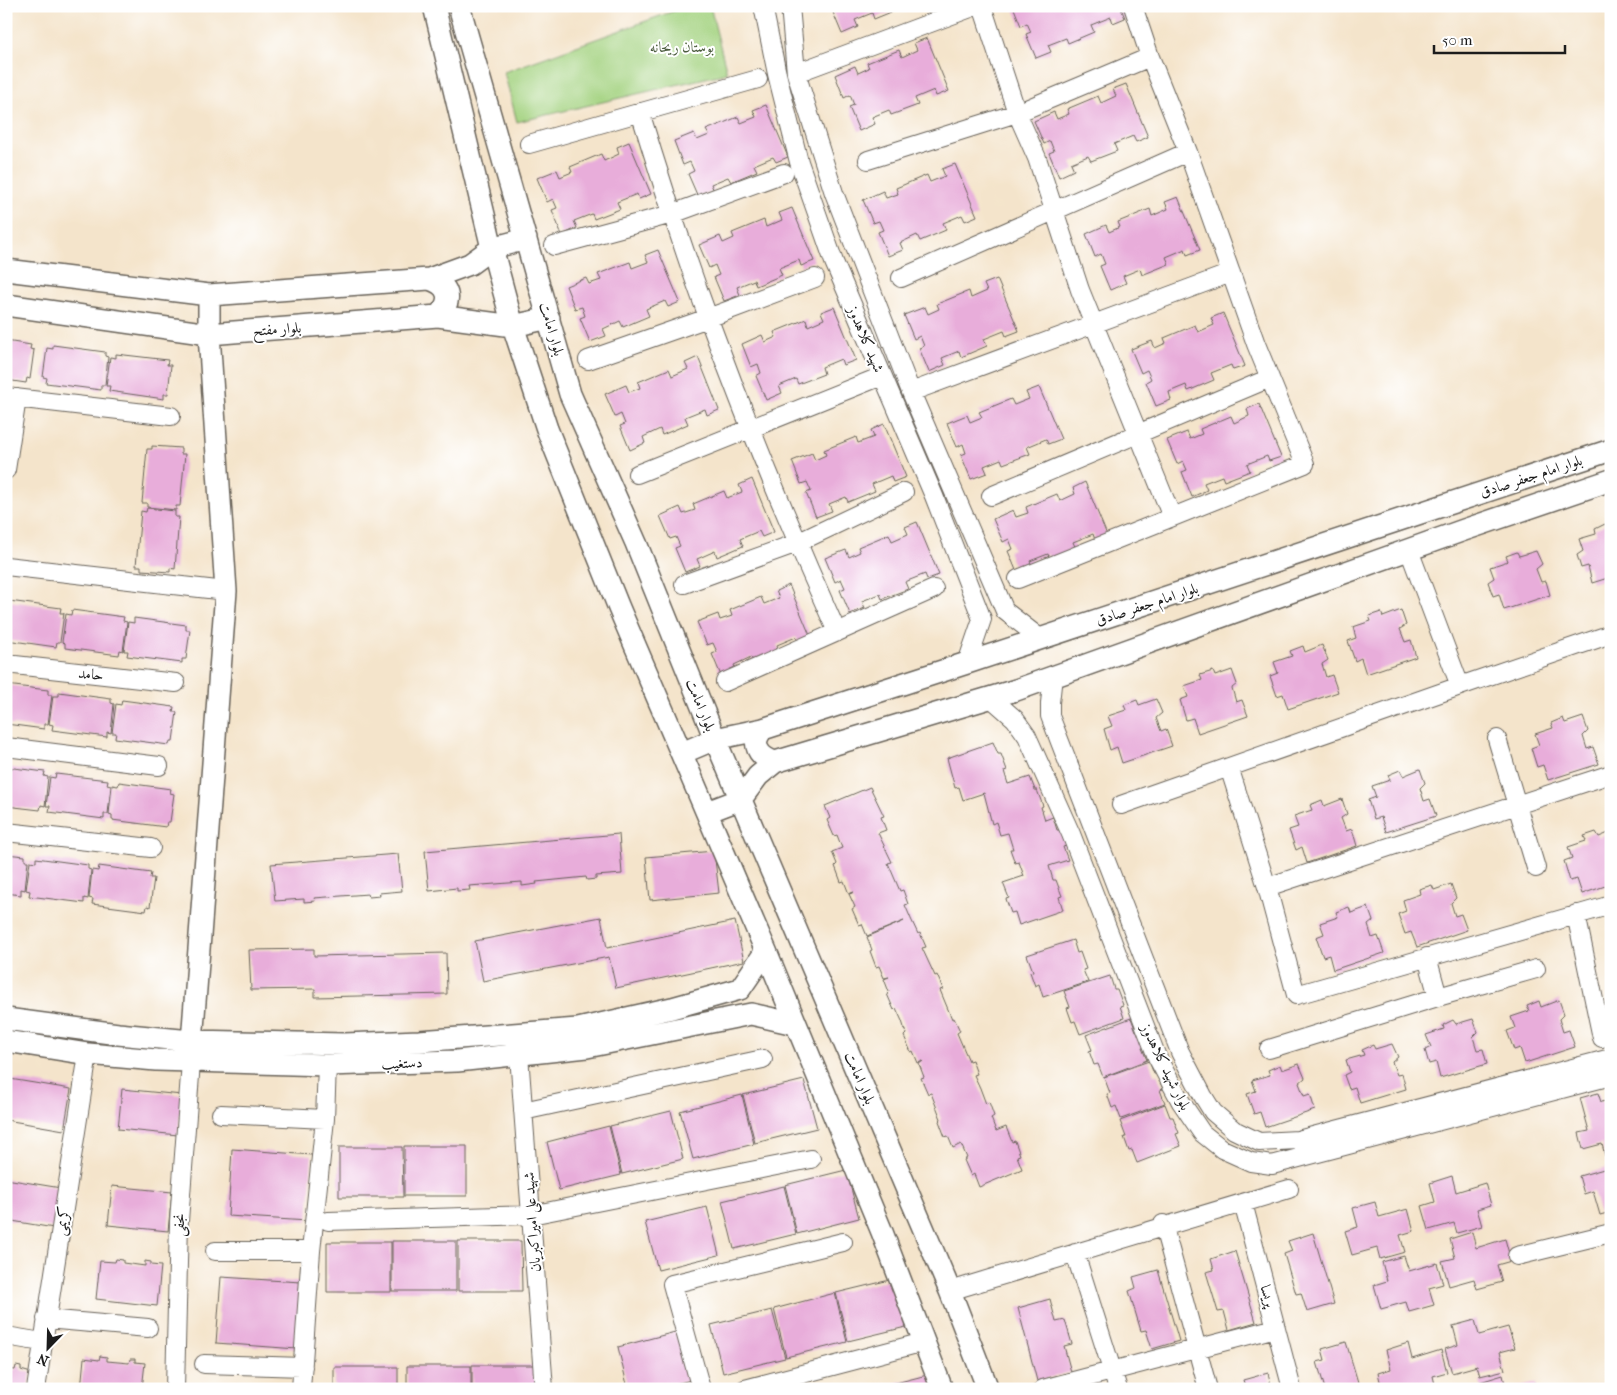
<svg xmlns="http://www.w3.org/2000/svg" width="1617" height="1395" font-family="'IM FELL French Canon',Amiri,serif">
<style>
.green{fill:#a4d381;stroke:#60784e}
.building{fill:#e8adda}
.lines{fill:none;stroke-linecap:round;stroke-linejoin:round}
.minor-casing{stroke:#686259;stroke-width:20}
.tertiary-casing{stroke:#686259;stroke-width:24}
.minor{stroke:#fff;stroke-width:18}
.tertiary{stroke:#fff;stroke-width:21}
.labels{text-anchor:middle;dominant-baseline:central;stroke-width:4;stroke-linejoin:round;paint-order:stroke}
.park-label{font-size:15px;fill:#4c5c3f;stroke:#fff}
.street-label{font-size:15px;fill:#1c1c1c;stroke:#fff}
</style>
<rect width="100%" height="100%" fill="#fff"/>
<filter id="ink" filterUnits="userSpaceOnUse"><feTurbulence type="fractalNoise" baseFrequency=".02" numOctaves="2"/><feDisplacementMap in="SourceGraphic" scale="10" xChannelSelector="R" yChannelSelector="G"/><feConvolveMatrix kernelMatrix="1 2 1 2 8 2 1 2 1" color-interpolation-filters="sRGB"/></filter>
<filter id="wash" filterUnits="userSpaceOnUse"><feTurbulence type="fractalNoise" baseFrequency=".0096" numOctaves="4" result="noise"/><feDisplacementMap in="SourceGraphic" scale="20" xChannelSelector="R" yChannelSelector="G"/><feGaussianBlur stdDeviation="1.12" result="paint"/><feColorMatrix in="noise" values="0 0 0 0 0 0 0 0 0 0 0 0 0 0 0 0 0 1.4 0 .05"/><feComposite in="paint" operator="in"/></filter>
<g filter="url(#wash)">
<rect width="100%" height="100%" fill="#f4e4cb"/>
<path class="green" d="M688,6H710L727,73L517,122L504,72Z"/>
<g id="blocks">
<path class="building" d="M837,6H900L901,8L874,19L872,13L855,20L858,27L842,34L832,10L837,8Z
M1013,6H1120L1125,18L1113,23L1111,17L1091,25L1094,32L1068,43L1066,38L1048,45L1051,52L1036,58L1026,34L1031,32L1027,23L1021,26Z
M927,38L949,91L936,96L934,90L915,98L918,105L891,115L889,110L872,117L875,124L859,131L849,107L854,105L850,95L844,98L835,75L855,66L858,73L869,68L867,63L899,50L902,57L917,50L914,43Z
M1126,84L1148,137L1136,142L1133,136L1114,144L1117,151L1091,161L1088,156L1071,163L1074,170L1059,177L1049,153L1054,151L1050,141L1044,144L1034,121L1054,112L1057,119L1069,114L1067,109L1098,96L1101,103L1116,96L1113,89Z
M766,105L788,157L776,162L773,157L754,165L757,171L731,182L728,177L711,184L714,191L698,197L688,174L694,171L690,162L683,165L674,141L694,133L697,140L709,135L706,130L738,117L741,123L756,117L753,110Z
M629,142L651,194L639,199L637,194L617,202L620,209L594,219L592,214L574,221L577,228L562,235L552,210L557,208L553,199L547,202L537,178L557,170L560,177L572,172L570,167L601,154L604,161L619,154L617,147Z
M955,164L977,216L965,221L962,215L943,223L946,230L920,241L917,235L900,243L903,250L888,256L878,232L883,230L879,221L873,223L863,200L883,191L886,198L898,194L896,188L927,175L930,182L945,176L942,169Z
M1178,197L1200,250L1187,255L1185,249L1166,257L1169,264L1142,275L1140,269L1123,276L1126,283L1110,290L1100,266L1105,264L1101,254L1095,257L1086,234L1106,225L1109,232L1120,227L1118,222L1150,209L1152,216L1168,209L1165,202Z
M792,208L814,261L801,266L799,260L779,268L782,275L756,286L754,280L737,287L740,295L724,301L714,277L719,275L715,265L709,268L699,245L720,236L723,243L734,238L732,233L764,220L766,227L782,220L779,213Z
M658,250L680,302L668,307L665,301L646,309L649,316L623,327L620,321L603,329L606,336L590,342L580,318L585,316L582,307L575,309L566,286L586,278L589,284L601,280L598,274L630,262L632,268L648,262L645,255Z
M997,279L1019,331L1006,336L1004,331L984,339L987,346L961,357L959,351L942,358L945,365L929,372L919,348L924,346L920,336L914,339L904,315L925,307L928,314L939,309L937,304L969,291L971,298L987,291L984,284Z
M834,307L856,360L843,365L841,359L822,367L824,374L798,384L796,379L779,386L782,393L766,400L756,376L761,373L758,364L751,367L742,344L762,335L765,342L776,337L774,332L806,319L808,326L824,319L821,312Z
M1223,313L1245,366L1233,370L1231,365L1211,373L1214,380L1188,391L1186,385L1169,392L1171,400L1156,406L1146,382L1151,379L1147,370L1141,373L1131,349L1152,341L1155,348L1166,343L1164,338L1195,325L1198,332L1214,325L1211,318Z
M6,341L31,345L30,349L34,350L30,379L27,378L26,383L6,380Z
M53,345L105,352V356L108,357L105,385H101V390L46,383L47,378L43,377L47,348L53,349Z
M116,354L168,360L167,365H171L168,394H164V399L109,391L110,386H106L110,357L116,358Z
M698,357L719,410L707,415L705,409L685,417L688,424L662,435L660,429L643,437L645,443L630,450L620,426L625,424L621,414L615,417L605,394L626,385L629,392L640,388L638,382L669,369L672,376L688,369L685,363Z
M1039,387L1061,439L1048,444L1046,439L1027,447L1030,454L1003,464L1001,459L984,466L987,473L971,479L961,455L966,453L963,444L957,447L947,423L967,415L970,422L982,417L979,412L1011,399L1014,405L1029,399L1026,392Z
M1259,404L1281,457L1269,461L1267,456L1247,464L1250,471L1224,481L1222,476L1204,483L1207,490L1192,497L1182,472L1187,470L1183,461L1177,464L1167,440L1187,432L1190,439L1202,434L1200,429L1231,416L1234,423L1249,416L1247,409Z
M884,424L906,477L893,482L891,476L872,484L875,491L848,502L846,497L829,504L832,511L816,517L806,493L811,491L807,482L801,484L792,461L812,453L815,460L826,455L824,450L856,437L858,443L874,437L871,430Z
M152,446L181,448V454H185L180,506H176V510L147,507V503H142L147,449H152Z
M752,479L774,532L762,537L759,531L740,539L743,546L717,557L715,551L697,559L700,566L685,572L675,548L680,546L676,537L670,539L660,516L680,507L683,514L695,510L693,504L724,491L727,498L742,492L739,485Z
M1085,482L1107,535L1095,540L1093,534L1073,542L1076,549L1050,560L1048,554L1030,561L1033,568L1018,575L1008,551L1013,549L1009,539L1003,542L993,519L1013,510L1016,517L1028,513L1026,507L1057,494L1060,501L1075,494L1073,488Z
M147,508L175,511V517H179L175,569L170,568V572L141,570V566H136L141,511L146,512Z
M917,522L939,575L927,579L925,574L905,582L908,589L882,599L880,594L862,601L865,608L850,614L840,590L845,588L841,579L835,582L825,558L846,550L849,557L860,552L858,547L889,534L892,541L908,534L905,527Z
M1605,524L1608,528L1611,527V577L1592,583L1588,566L1581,568L1577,555L1583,551L1579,539L1596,534L1595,529Z
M1536,551L1542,564L1536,569L1541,582L1546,581L1550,595L1504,610L1499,594L1493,596L1488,582L1494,578L1490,567L1508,561L1506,556L1517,552L1519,556Z
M789,585L811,638L799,643L796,637L777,645L780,652L754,663L751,657L734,665L737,672L722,678L712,654L717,652L713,643L707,645L697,622L718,614L720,620L732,616L730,610L761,597L764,604L779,598L776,591Z
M9,601L61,608L60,613H64L60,642H57L56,647L6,640V606H8Z
M72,610L124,617L123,621L127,622L123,651L120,650L119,655L65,648V643L62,642L66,614L71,615Z
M1401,610L1406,625L1400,629L1405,642L1411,640L1416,657L1366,674L1361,658L1355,661L1348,641L1356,638L1353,627L1371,621L1369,616L1381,612L1383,617Z
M134,618L186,625V630H190L186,659H182V663L127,656L128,651H124L128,622L134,623Z
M1322,645L1328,660L1322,664L1326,677L1332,675L1338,692L1288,709L1283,694L1277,696L1270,676L1278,673L1274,662L1292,656L1290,651L1303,646L1305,652Z
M1232,670L1237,684L1232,688L1236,702L1242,700L1248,716L1198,733L1193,718L1186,720L1180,700L1188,697L1184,686L1202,680L1200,675L1213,671L1215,676Z
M6,685L48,690V695H52L48,724H44V729L6,724Z
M59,692L111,699V703L114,704L111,733L107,732V737L52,730L53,725L49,724L53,696H59Z
M1156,699L1162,713L1156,718L1161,731L1166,729L1172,746L1122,763L1117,747L1110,750L1104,729L1112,726L1108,716L1126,710L1124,705L1137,700L1139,705Z
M122,700L174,707L173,712H177L173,741H170L169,745L115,738L116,733H112L116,704L121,705Z
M1583,717L1588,731L1583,736L1587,749L1593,747L1599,764L1548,780L1543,765L1537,767L1531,748L1539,745L1535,734L1553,728L1551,723L1563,718L1565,723Z
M993,742L998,754H1001L1007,770L1004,771L1008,784L1030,777L1035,790H1037L1043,806L1041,807L1045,820L1053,817L1057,830H1061L1066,846L1063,847L1068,860L1049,866L1053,880H1056L1062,896L1059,897L1063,910L1019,925L1015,912L1011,913L1006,899L1009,898L1003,883L1024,876L1019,862L1015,863L1010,849H1013L1008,833L1000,835L996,822L992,824L984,793L963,800L959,787L955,788L947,758Z
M6,767L45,772L44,776L48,777L45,806L41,805L40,810L6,806Z
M1420,769L1425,783L1420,788L1424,801L1430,799L1436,816L1386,832L1381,817L1374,819L1368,800L1376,797L1372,786L1390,780L1388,775L1400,770L1403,776Z
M56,774L108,780L107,785L111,786L108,814H104V819L49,812L50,806H46L50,777L55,778Z
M119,782L171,789L170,793L174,794L170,822H167L166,827L112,820V815L109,814L112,785L118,786Z
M870,787L884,816L881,817L886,830L878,833L892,862L888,863L900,891L903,890L908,904L905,905L911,919L918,934L920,933L926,947L922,948L928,961L935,976L937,975L943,989L940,990L952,1019L954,1018L960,1031L957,1033L969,1061L972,1060L977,1074L974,1075L980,1088L986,1104L989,1102L994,1116L991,1118L996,1131L1006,1127L1012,1142L1015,1141L1020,1155L1017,1156L1022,1169L979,1187L974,1174L971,1176L964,1160L967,1158L961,1144L953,1148L948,1136L945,1137L939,1121L941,1119L931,1093L928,1094L921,1078L924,1077L919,1064L923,1061L918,1063L913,1051L911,1052L904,1036L906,1034L902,1021L896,1008L894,1010L887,994L889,992L884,979L889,977L884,978L879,966L876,967L870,951L872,950L867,937L904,921L867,936L862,924L859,925L852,909L855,907L849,894L854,892L849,894L844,881L841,882L835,866L837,864L832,852L842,848L837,835L834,836L827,820L830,818L825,806Z
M1342,799L1347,814L1341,818L1346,831L1352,829L1357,846L1307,863L1302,847L1296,850L1289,830L1298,827L1294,816L1312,810L1310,805L1322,800L1324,806Z
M1596,832L1599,837L1611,832V884L1582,894L1577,879L1570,881L1564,861L1572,858L1568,847L1586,841L1584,836Z
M619,834L622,874L596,876V879L587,880L586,877L536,882L537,884L522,886V882L469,886L470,890L457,891V888L429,891L425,851Z
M714,851L719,893L650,900L646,857Z
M6,854L25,856V861H28L25,890L21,889V895L6,893Z
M398,854L402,891L379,893L380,896L369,897L368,894L314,898L315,901L304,902V899L275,901L271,864Z
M36,858L88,865V869L91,870L88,899L84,898V903L29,896L30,891L26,890L30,861L36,862Z
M99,866L151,873L150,878H154L150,907L147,906L146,911L92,904L93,899L89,898L92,870L98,871Z
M1451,884L1456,898L1451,903L1455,916L1461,914L1467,930L1417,947L1411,932L1405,934L1398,914L1406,911L1403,900L1420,894L1419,889L1432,885L1434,890Z
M1349,907L1351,913L1368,907L1373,921L1368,925L1372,938L1378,936L1384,953L1333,970L1329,955L1323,957L1316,937L1324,934L1320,923L1338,917L1336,912Z
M601,917L607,948L735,921L744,961L616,988L609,957L483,981L475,941Z
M1073,940L1077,953L1080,952L1086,969L1083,970L1088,982L1043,997L1039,984L1035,986L1030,972L1033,971L1027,955Z
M314,949V956L446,953L447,994L315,997V989L251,990L249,950Z
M1110,976L1114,989H1117L1123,1005L1120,1006L1124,1018L1080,1034L1075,1021L1072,1022L1067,1008L1070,1007L1064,991Z
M1559,1000L1564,1014L1559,1019L1563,1032L1569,1030L1575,1047L1525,1063L1520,1048L1514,1050L1507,1031L1515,1028L1511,1017L1529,1011L1527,1006L1539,1001L1541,1007Z
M1131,1018L1136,1031H1139L1145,1047L1142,1048L1147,1060L1103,1077L1098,1064L1094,1065L1089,1051L1092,1050L1086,1035Z
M1473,1019L1478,1032L1473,1037L1477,1050L1483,1049L1487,1064L1440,1078L1436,1062L1429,1064L1425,1050L1431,1047L1426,1035L1444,1029L1443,1025L1453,1020L1456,1024Z
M1392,1044L1398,1057L1392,1062L1397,1075L1402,1074L1406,1089L1360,1103L1355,1087L1349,1089L1344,1075L1350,1072L1346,1060L1364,1055L1362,1050L1373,1045L1375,1049Z
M1149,1061L1154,1074H1157L1163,1089L1160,1090L1165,1103L1121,1119L1116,1106L1112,1108L1107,1094L1110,1093L1104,1077Z
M1299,1064L1305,1078L1299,1083L1304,1096L1310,1094L1315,1110L1265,1127L1260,1112L1254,1114L1247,1094L1256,1091L1252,1080L1270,1075L1268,1070L1280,1065L1282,1070Z
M10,1079L71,1089L64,1130L6,1120V1100Z
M804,1080L817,1128L755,1143L743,1095Z
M122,1089L182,1095L178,1135L118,1129Z
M1598,1093L1601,1102L1611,1100V1155L1605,1156L1602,1144L1583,1149L1579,1133L1589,1131L1580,1098Z
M742,1095L754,1144L693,1159L680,1111Z
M1165,1104L1170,1117H1173L1179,1133L1176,1134L1181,1146L1137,1163L1132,1150L1129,1151L1124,1137H1126L1120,1121Z
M671,1111L683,1159L622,1174L610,1126Z
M609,1126L621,1175L559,1190L547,1142Z
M404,1146H467V1196H404Z
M339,1147H402L403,1197H339Z
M232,1149L312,1155L308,1221L228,1216Z
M1611,1167V1212L1600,1215L1593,1191L1584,1194L1579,1176Z
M846,1170L859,1218L797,1234L785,1185Z
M1452,1176L1456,1192L1485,1183L1491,1205L1477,1209L1482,1226L1457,1233L1454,1223L1429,1230L1422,1206L1435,1202L1430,1183Z
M6,1179L61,1188L54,1228L6,1220Z
M112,1186L172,1192L168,1231L108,1225Z
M784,1186L796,1234L734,1249L722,1201Z
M1375,1202L1379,1217L1408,1209L1414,1231L1400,1235L1405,1252L1380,1259L1377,1248L1352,1255L1345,1231L1358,1227L1353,1208Z
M707,1207L719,1255L658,1270L645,1222Z
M1472,1232L1476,1248L1505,1239L1511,1261L1497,1265L1502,1282L1477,1289L1474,1279L1449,1286L1442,1261L1455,1258L1450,1239Z
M1313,1233L1334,1304L1307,1312L1301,1293L1296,1294L1284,1254L1292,1251L1288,1241Z
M392,1241H456V1291H392Z
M458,1241H521L522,1291H458Z
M327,1242H391V1292H327Z
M1235,1251L1256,1322L1229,1330L1224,1311L1218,1312L1206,1272L1214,1270L1211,1259Z
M1404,1256L1409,1271L1437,1263L1443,1284L1429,1288L1434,1305L1409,1312L1406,1302L1381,1309L1374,1285L1387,1281L1382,1262Z
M116,1259L123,1260V1263L145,1266V1261L151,1262V1265L161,1266L157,1306L96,1299L100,1261L115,1262Z
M1158,1270L1179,1341L1152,1349L1146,1330L1141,1331L1129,1291L1136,1288L1133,1277Z
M221,1277L301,1282L297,1349L216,1343Z
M898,1278L910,1326L848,1341L836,1293Z
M835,1293L847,1342L786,1357L774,1309Z
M1050,1299L1056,1322L1065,1320L1072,1344L1064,1346L1071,1372L1037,1381L1018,1308Z
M772,1310L785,1358L723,1373L711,1325Z
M1475,1320L1479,1335L1508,1327L1515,1348L1500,1352L1505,1370L1480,1376L1477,1366L1452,1373L1445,1349L1458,1345L1453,1326Z
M679,1331L691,1380L655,1389H628L618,1347Z
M1346,1342L1360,1389H1325L1317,1362L1325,1360L1322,1349Z
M1408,1343L1412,1359L1441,1350L1447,1372L1433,1376L1436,1389H1382L1378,1373L1391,1369L1386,1350Z
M100,1356L107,1357V1361L129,1363L130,1359H135V1362L145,1363L142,1389H81L84,1358L99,1360Z
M472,1365H536V1389H472Z
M16,1366L21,1367V1370L31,1373L27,1389H6V1369L15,1370Z
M407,1366H471V1389H407Z
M334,1367H398V1389H334Z
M1268,1373L1272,1389H1246L1243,1380Z
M931,1374L934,1389H876V1388Z
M1503,1375L1506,1389H1482L1480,1382Z
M1536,1383L1537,1389H1516V1388Z"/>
</g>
</g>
<g filter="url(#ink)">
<use href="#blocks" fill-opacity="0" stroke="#686259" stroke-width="1"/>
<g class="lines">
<defs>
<path id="minor" d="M763,6L777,74L799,162L834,262L934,496L982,619L967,663
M790,6L796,73L834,193L911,392L1005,611L1041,639
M982,6L1017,113L1037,158L1080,290L1172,517
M796,73L976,6
M640,112C661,181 683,249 708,317C747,423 790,528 837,632
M529,144L758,79
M868,160L1017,113L1150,57
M554,246L672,214L784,173
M901,278L1188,152
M588,360L708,318L815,278
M911,392L1231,273
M6,397L171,416
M6,470L17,398
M637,474L882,376
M991,496L1270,378
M6,566L226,591
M1018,579L1305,464L1256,344L1188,152L1150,57L1133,6
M684,584L797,543L904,492
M6,664L176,683
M1053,676L1050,703V716L1180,1052L1203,1096L1213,1112L1234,1130L1259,1142L1298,1140L1611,1058
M725,682L934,589
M1460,686L1611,634
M990,697L1015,719L1027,736L1071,834L1157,1057L1181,1102L1202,1133L1222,1149L1251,1162L1272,1165L1611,1076
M1497,739L1536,868
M6,747L159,766
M1229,767L1267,887L1296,995L1611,905
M1121,805L1460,686L1409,550
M6,832L151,848
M1267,887L1611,774
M1576,914L1602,1038
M1427,957L1438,997
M1269,1049L1438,997L1536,969
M519,1055L544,1389
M523,1111L763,1059
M221,1114L325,1119
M1243,1203L1292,1389
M328,1221L531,1215L811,1159
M1163,1224L1208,1389
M215,1251H311
M1075,1253L1118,1389
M1517,1256L1611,1233
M950,1291L1289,1189
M46,1319L148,1328
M6,1336L42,1342
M204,1364L303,1367
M36,1389L88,1054
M175,1389L179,1221L191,1062
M301,1389L311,1251L325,1119L327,1065
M701,1389L672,1284L843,1242
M745,1389L924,1342
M1043,1389L1276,1328"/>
<path id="tertiary" d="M434,6L492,248L513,326L547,429L619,608L766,951L882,1232L942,1389
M459,6L570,394L636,543L715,739L950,1291L988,1389
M6,270L209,295L429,279L470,264L492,248L526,239
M429,279C449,285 454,300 438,316
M6,305L209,334L438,316L513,326L549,318
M763,729C750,743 758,757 775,762
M682,753L715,739L763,729L967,663L1611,450
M707,812L741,799L758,776L775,762L1016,690L1464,530L1611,480
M6,1019L118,1034L191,1041L345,1044L419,1041L578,1029L672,1008L740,989L766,951
M6,1041L88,1054L156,1060L327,1065L457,1061L587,1047L751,1014L795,1024
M191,1055L226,591L209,334V295"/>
</defs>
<use href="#minor" class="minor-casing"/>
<use href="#tertiary" class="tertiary-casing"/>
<use href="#minor" class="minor"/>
<use href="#tertiary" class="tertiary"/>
</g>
</g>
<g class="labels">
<g class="park-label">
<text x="682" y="47">بوستان ریحانه</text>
</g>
<g class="street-label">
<text transform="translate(277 329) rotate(-4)">بلوار مفتح</text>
<text transform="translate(552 329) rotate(74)">بلوار امامت</text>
<text transform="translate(866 339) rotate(67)">شهید کلاهدوز</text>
<text transform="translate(1531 476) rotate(-18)">بلوار امام جعفر صادق</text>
<text transform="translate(1147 604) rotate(-18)">بلوار امام جعفر صادق</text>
<text transform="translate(91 674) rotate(6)">حامد</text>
<text transform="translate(701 705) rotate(68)">بلوار امامت</text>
<text transform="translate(402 1063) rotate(-2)">دستغیب</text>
<text transform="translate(1166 1067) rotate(64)">بلوار شهید کلاهدوز</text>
<text transform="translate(860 1078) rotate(67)">بلوار امامت</text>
<text transform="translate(62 1221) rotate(-81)">کریمی</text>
<text transform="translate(532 1222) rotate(-94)">شهید علی امیراکبریان</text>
<text transform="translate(179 1225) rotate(-87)">نجفی</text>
<text transform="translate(1268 1296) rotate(75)">پریسا</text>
</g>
</g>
<rect width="1617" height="1395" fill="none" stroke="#fff" stroke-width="25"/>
<g transform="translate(48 1348) rotate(203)" stroke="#ffffff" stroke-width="4" paint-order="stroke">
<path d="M0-4L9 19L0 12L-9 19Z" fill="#1c1c1c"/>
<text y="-8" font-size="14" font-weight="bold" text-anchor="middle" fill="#1c1c1c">N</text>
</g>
<path d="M1434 45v8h131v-8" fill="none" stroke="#1c1c1c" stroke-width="2.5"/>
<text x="1442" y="45" font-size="15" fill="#1c1c1c" stroke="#ffffff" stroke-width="4" paint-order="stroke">50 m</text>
</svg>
